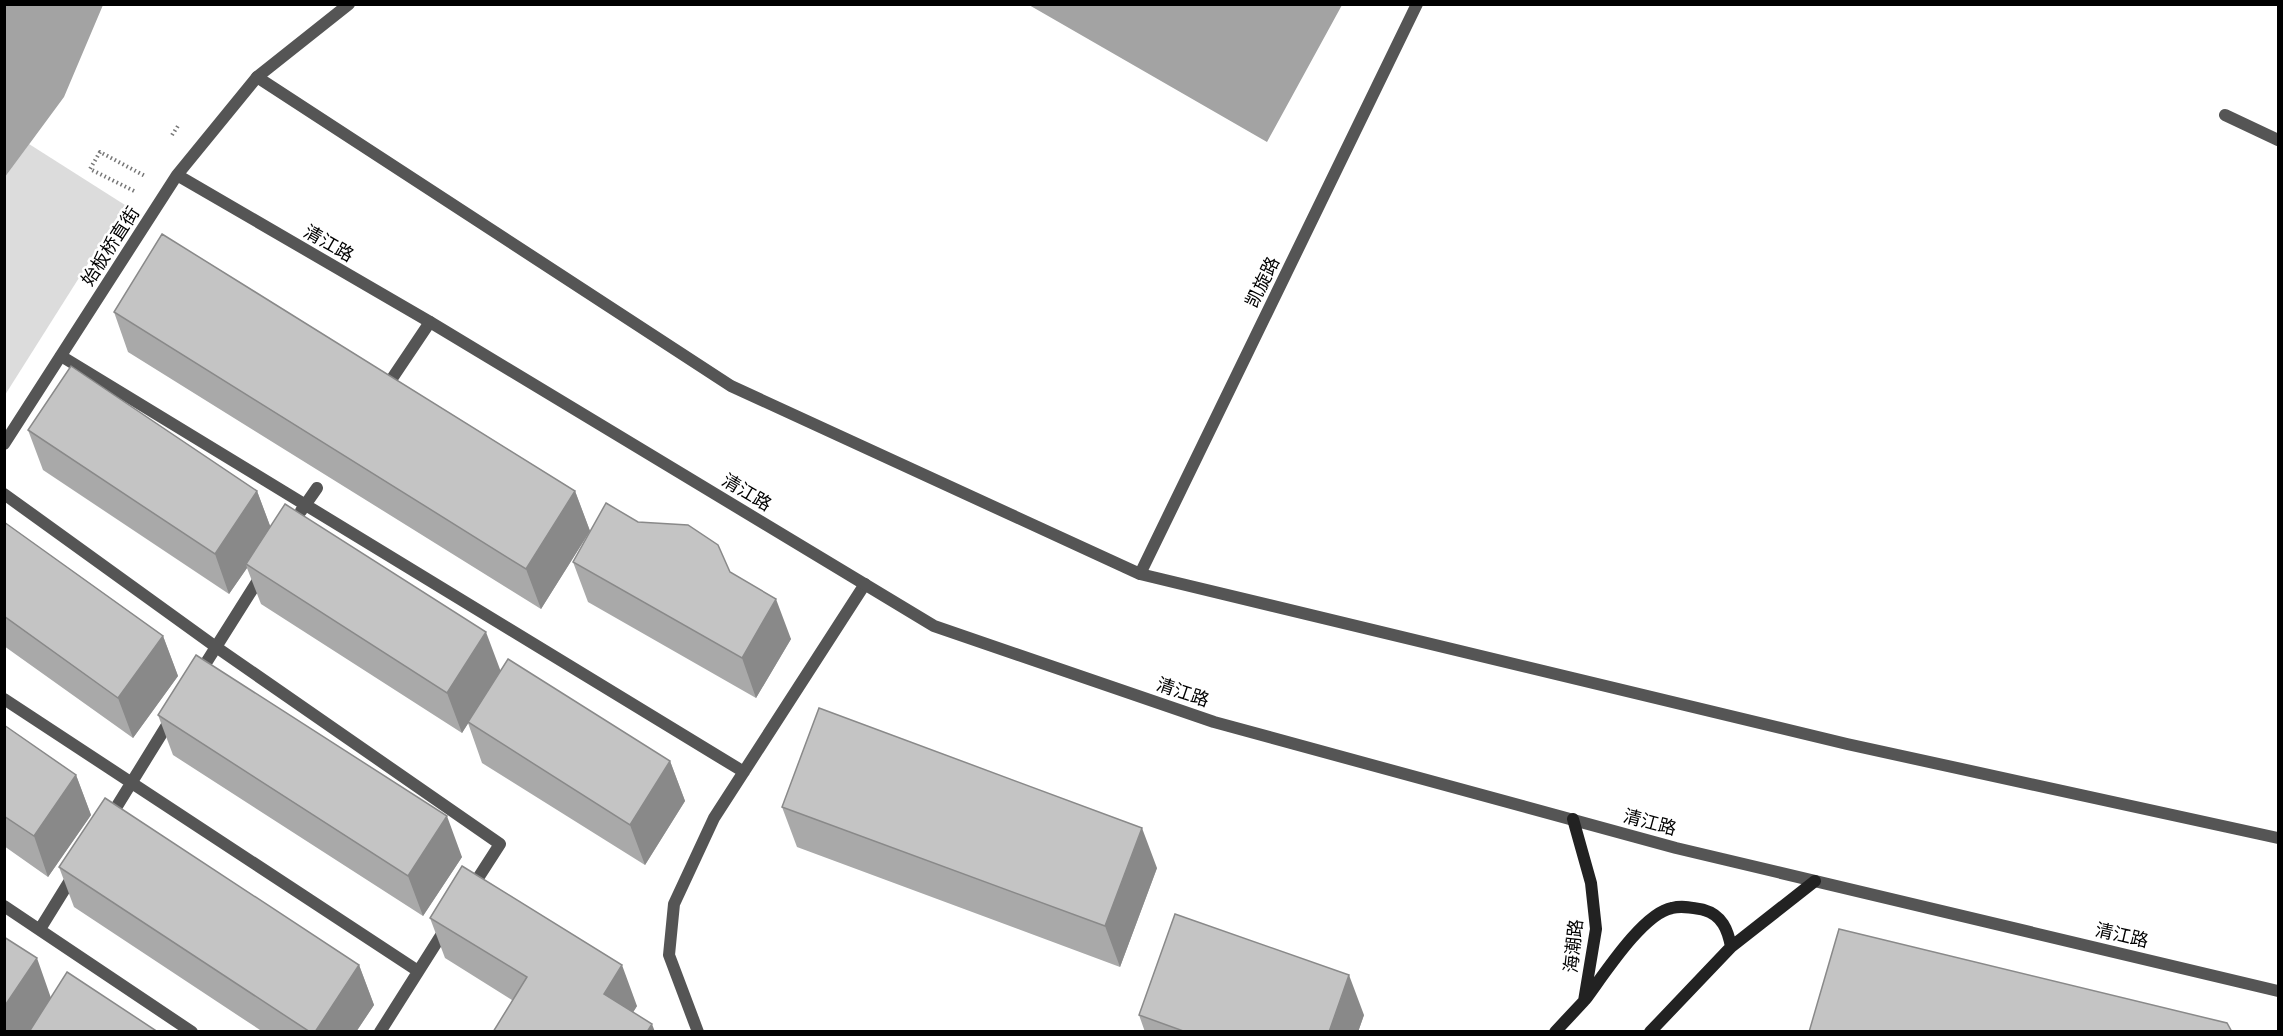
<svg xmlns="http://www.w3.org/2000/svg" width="2283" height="1036" font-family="'Archivo Narrow','Noto Sans SC',sans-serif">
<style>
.green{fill:#dcdcdc}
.water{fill:#a3a3a3}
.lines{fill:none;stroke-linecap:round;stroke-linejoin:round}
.path{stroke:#777;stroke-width:4;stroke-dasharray:1.5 3;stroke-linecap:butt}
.service{stroke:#555;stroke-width:12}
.minor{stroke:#555;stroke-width:12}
.secondary{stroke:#222;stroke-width:12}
.wall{fill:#a9a9a9}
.shaded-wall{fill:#898989}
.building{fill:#c4c4c4;stroke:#898989;stroke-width:1.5}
.labels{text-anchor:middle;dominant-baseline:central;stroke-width:5;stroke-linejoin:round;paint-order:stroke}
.street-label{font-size:18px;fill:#000;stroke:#fff}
</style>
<rect width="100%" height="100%" fill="#fff"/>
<path class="green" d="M29,144L125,205L5,395V177Z"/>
<path class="water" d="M5,4L103,5L64,97L5,177Z
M1029,5H1342L1267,142Z"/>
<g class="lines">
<path class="path" d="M172,135L178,126
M134,191L90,169L100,152L145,176"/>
<path class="service" d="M257,77L349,4
M2225,115L2278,140
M61,356L744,772
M387,386L430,322
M4,494L216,647L500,844L471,889
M301,511L317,488
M199,674L262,574
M4,699L418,971
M109,819L172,717
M4,906L192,1032
M40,929L74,874
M380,1032L447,926
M698,1032L669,955L674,904L714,818L865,584"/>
<path class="minor" d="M177,175L430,322L934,626L1214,722L1676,848L2278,991
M4,444L177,175L257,77L731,386L1140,574L1847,744L2278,838
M1140,574L1417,4"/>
<path class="secondary" d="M1585,1000C1603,976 1643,913 1672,908C1683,905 1693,908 1704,910C1722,915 1728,930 1731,947
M1555,1032L1584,1001L1596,929L1591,883L1573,819
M1650,1032L1731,947L1815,881"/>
</g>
<path class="wall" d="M114,312L575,491L590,531L541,609L128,352Z
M28,430L257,491L270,526L500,670L670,761L685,801L645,865L482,763L468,723L462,733L261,604L247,568L229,594L43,470Z
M4,522L163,636L178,676L133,738L4,646Z
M638,522L730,572L791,639L756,698L588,602L573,562Z
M158,715L462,857L423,916L173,755Z
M4,725L76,775L91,815L48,877L4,846Z
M782,807L1157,868L1120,967L797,847Z
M59,867L359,965L374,1005L356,1032H263L74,907Z
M430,918L637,1006L633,1012L512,1000L445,958Z
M1139,1015H1364L1358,1032H1145Z"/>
<path class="shaded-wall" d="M257,491L272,531L246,564L247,568L229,594L215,554Z
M575,491L590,531L541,609L526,569Z
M776,599L791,639L756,698L742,658Z
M486,632L501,672L462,733L447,693Z
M163,636L178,676L133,738L118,698Z
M670,761L685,801L645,865L630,825Z
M76,775L91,815L48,877L34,836Z
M447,816L462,857L423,916L408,876Z
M1142,828L1157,868L1120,967L1105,926Z
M37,958L51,998L30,1032H4V1007Z
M359,965L374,1005L356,1032H315Z
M622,965L637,1006L621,1032L604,994Z
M1349,975L1364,1015L1358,1032H1329Z
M652,1024L655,1032H647Z"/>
<path class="building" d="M162,234L575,491L526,569L114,312Z
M71,366L257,491L215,554L28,430Z
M606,503L638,522L688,525L718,545L730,572L776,599L742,658L573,562Z
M285,504L486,632L447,693L246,564Z
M4,522L163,636L118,698L4,616Z
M196,655L447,816L408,876L158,715Z
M508,659L670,761L630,825L468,722Z
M819,708L1142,828L1105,926L782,807Z
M4,725L76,775L34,836L4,816Z
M105,798L359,965L315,1032H310L59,867Z
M462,866L622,965L604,994L652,1024L647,1032H493L527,977L430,918Z
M1175,914L1349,975L1329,1032H1186L1139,1015Z
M1839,929L2227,1023L2232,1032H1809Z
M4,937L37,958L4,1007Z
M67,972L158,1032H29Z"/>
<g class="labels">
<g class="street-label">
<text transform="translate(329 243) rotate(30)">清江路</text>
<text transform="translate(110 246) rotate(-57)">始板桥直街</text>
<text transform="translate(1262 282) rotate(-64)">凯旋路</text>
<text transform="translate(747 492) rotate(31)">清江路</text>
<text transform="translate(1183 692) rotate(19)">清江路</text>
<text transform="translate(1650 822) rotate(15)">清江路</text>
<text transform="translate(2122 935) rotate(13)">清江路</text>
<text transform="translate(1573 946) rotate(-84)">海潮路</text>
</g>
</g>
<rect width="2283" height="1036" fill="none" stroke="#000000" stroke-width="12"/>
</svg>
